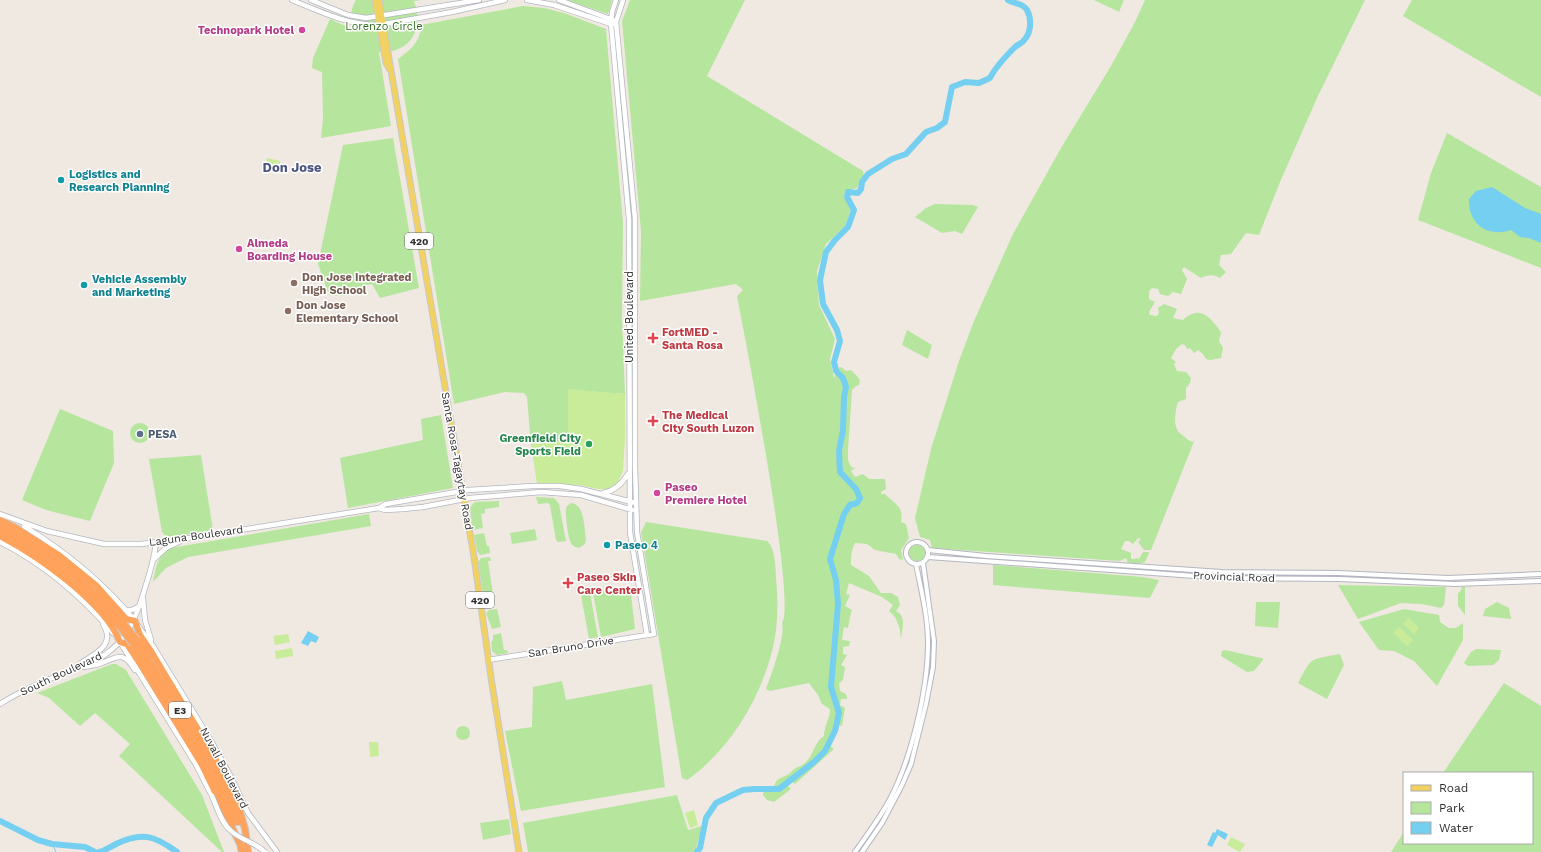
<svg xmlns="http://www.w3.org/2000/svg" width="1541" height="852" font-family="'Work Sans',sans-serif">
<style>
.green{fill:#b6e59e}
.pitch{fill:#c9ec9a}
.water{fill:#75cff0}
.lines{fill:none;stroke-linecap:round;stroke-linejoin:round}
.stream{stroke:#75cff0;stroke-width:1}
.river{stroke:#75cff0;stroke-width:6}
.tertiary-casing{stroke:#b4b7c1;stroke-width:6}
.secondary-casing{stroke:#b4b7c1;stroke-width:6}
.primary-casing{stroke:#c9c9c9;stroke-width:7}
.motorway-casing{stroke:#c9c9c9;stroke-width:8}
.tertiary{stroke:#fff;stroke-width:4}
.secondary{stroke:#fff;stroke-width:4.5}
.primary{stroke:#f2d163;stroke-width:5}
.motorway{stroke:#ffa35c;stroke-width:6}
.secondary-bridge-casing{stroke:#b4b7c1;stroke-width:6;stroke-linecap:butt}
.motorway-bridge-casing{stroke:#c9c9c9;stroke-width:8;stroke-linecap:butt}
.secondary-bridge{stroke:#fff;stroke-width:4.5}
.motorway-bridge{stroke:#ffa35c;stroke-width:6}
.hotel-dot{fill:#d1479c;stroke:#fff;stroke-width:1.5}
.culture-dot{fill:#0f9aa8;stroke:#fff;stroke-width:1.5}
.education-dot{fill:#8d6e63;stroke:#fff;stroke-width:1.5}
.health-dot{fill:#e0444e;stroke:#fff;stroke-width:1.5}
.service-dot{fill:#5c6f8a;stroke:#fff;stroke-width:1.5}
.leisure-dot{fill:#2e9e5b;stroke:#fff;stroke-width:1.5}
.labels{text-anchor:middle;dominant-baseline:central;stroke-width:3;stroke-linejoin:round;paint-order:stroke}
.shield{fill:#fff;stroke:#6d6d6d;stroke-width:1}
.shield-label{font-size:10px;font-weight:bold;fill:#2e2e2e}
.park-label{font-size:11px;fill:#2c6e1b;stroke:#fff}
.hotel-label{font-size:11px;font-weight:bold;fill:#b23c85;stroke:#fff;text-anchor:start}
.culture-label{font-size:11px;font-weight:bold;fill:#0d838f;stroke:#fff;text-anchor:start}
.education-label{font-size:11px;font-weight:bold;fill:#785e54;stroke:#fff;text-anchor:start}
.street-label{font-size:11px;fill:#2e2e2e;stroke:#fff}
.health-label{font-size:11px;font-weight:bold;fill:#be3a42;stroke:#fff;text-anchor:start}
.service-label{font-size:11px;font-weight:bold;fill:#4e5e75;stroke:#fff;text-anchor:start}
.leisure-label{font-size:11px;font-weight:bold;fill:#27864d;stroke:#fff;text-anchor:end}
.quarter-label{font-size:13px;font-weight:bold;fill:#4d5680;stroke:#fff}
</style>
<rect width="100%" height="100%" fill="#efe9e1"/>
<path class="green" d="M356,0H421L414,1C421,19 418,41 398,49C392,52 385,52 379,52L391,126L321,138L323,119L322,72L312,68L313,58L330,19L352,29C350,18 350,10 356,0Z
M566,0H612L608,14Z
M630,0H745L707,76L863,171L864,176L857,188L845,191L844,197L851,209L845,226L826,244L817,271L819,305L835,339L830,359L834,378L838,368L841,367L846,371L851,370L856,375L860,380L859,385L856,386L852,390L848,450V460L851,467L855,468L851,471L855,477L863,474L869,479H885L886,489L881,492V494H885C894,504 904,505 901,522L906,524L909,538L901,550L903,560L899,559L896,554L875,550L867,544L855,543C851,550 851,558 851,565L869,576L881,593H891L898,597L900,605L896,611C907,616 902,630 901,639C900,628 898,618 889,611L893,605L882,597L849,583L846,594L850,595L845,606L852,610L850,617L848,628L844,627L842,640L850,641L849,646L843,647V654L847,655L841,665L845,667L843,680L839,683L840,691L846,694L847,699H841L840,705L845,708L842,726L839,725L830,746L834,749L795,784L792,782L788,786L791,789L774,802L767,800L763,795L764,791L774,787C776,777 783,778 789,774C793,771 790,772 794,769C797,767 801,766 805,763C814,755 814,742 824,736C824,726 830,719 830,709L822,704L818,695L809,683L770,691L766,689C771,676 786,635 782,623C797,603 745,338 737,296L743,290L736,284L640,301L641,231L622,21Z
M1094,0H1124L1119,12Z
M1145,0H1365L1317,98L1280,182L1259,235L1246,233L1231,254L1221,255L1219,265L1226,272L1220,278C1213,274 1208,275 1201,278L1184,267L1182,270L1187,279L1181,294L1173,292L1168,296L1160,294L1158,289L1152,288L1149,291V299L1155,302L1149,312L1150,315L1157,316L1159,313L1158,308L1164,304L1177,309L1173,318L1183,320C1200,304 1210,317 1221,332L1219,341L1223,348L1221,358L1210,360L1206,359L1203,354L1198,350L1194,353L1190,348L1187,349L1185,345L1182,344L1176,349L1171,358L1176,362L1174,364L1177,371L1186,372L1191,378L1190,383L1186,388V399L1178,402C1175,412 1172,427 1181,434C1184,437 1186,437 1188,440L1193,442L1195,439L1151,550H1144L1138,542L1141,539L1138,538L1133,544L1129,541H1125L1121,549L1131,553V559H1135L1136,558L1139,559L1143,552H1148L1149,553L1145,562L1138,564L1128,563L1126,558L1120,561L932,548L930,540L920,537L915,518L931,449L959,361L974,321L1013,234L1061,148L1111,66L1135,22Z
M1412,0H1541V97L1403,16Z
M523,6L544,8L564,13L606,29L623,223L622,319L625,394L569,390L568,438L531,445L527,397L524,393L505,392L454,404L398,59C412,49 420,42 421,25Z
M1447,133L1541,187V268L1418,220L1431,173Z
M393,138L419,288L380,298L372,284L362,286L348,296L329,295L318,264L343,145Z
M935,204L973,205L978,207L962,234L955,231L942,233L915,217L926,208Z
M907,330L932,345L928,359L902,345Z
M60,409L113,431L114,463L90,521L46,510L22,500Z
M441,415L453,488L348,508L340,458L423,440L421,419Z
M130 433a10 10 0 1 1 20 0a10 10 0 1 1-20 0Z
M201,455L213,530L168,538L162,532L149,459Z
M536,497L554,498L559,504L566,541L558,542L556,540L550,505L548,503L538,504Z
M499,501V507L485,509V513L481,514L483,528L473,530L470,507L475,502Z
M571,503C585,504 584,528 586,539L585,544L579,548C576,547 573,547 571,543C568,538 564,511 567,506Z
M369,514L371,526L188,557L166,568L153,582C156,568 157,555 171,548Z
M646,522L767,541C775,547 776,569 776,579C778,597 778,618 775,637C766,690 732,749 687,780L682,778L641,532Z
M535,529L537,540L512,544L510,533Z
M484,533L487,546H489L490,553L480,555L477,551L474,535Z
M909 553a8 8 0 1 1 16 0a8 8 0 1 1-16 0Z
M490,557L491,561H488L494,600L488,601L484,598L478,562L481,558Z
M993,565L1142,577L1159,580L1150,598L993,585Z
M1338,585L1446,587L1444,605L1441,608L1422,604L1401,603L1358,619Z
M630,586L635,629L601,637L593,593Z
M1462,587H1465V615L1458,606V593L1460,592Z
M590,593L598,637L589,639L581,595Z
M1256,602H1280L1278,628L1255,626Z
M1497,602L1509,608L1511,619L1483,616L1485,609Z
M497,609L501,627L492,629L486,613L489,610Z
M1404,609L1439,615L1440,622L1449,628H1456L1463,623V640L1437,686L1414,661L1394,651L1379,650L1359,622Z
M501,633L504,650H507L508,653L497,655L492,651L491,642L493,640V635Z
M1476,649L1501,650L1499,660L1493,665L1468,666L1464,663L1471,652Z
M1225,650L1261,658H1263V660L1254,671L1247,672L1221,656L1222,651Z
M1340,654L1344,665L1327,699L1298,683C1313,655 1310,660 1340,654Z
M112,664H116L126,670L202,795L224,852H222L119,756L130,744L95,713L80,726L49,698L37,693Z
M562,681L566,700L652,684L665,787L521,811L505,731L532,727L533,687Z
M1504,683L1541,706V852H1391L1404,832V843H1532V773H1443Z
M456 733a7 7 0 1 1 14 0a7 7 0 1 1-14 0Z
M677,795L688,830L702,826L695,852H528L523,823Z
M509,819L511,834L483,840L480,823Z"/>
<path class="pitch" d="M267,158L280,161L279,169L265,167Z
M568,389L625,394V439L623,471L618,482L609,489H598L579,485L537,484L531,445L568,438Z
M1409,618L1419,628L1414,634L1403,624Z
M1399,627L1413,640L1407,646L1393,633Z
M288,634L290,642L275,645L273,636Z
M292,648L293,656L276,659L275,651Z
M369,742H378L379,756L370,757Z
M694,810L698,825L690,828L685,813Z
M1231,837L1245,844L1240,852L1227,845Z"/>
<path class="water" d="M1492,187L1525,208L1541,214V243L1529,238L1520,237L1511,230C1487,238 1468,224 1469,199L1476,191Z
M308,631L319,637L316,643L311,641L308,646L301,643Z
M1217,829L1228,834L1225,840L1218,835L1212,847L1207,845L1213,832L1215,833Z"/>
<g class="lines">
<path class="stream" d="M52,844L56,852"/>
<path class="river" d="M0,821L38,840L52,844L85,847L95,852
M99,852C105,851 110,847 116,844C142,831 155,836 177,852
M697,852L700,848L706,818L716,803L743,790L754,789H779L814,762L825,751L835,731L839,713L831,687L838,604L836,580L830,559L844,514L850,505L857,503L860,498L856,489L840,472L839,451L843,430L844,397L846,387L843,378L836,371L834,362L840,341L837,330L823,304L820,280L826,252L835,240L848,227L854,210L847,197L848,192L858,193L861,189L862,182L868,174L892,159L906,154L926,132L937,128L945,122L952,87L965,82L979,83L990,78C996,66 1006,56 1015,47C1018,44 1023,43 1025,39C1031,32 1032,19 1027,10C1023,3 1014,4 1008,0"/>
<defs>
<path id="tertiary" d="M906 553a11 11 0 1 1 22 0a11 11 0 1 1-22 0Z
M928,550L986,556L1222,572L1338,573L1448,578L1541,574
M928,557L1223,578L1339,579L1455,584L1541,581
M855,852C867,835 879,819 889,801C911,760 928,690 928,643C928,616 921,590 916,564
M862,852L882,823L902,785L911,764L926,704L933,667L934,641L923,563"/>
<path id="secondary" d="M292,0C321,12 348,25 379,25L452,12L505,0
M311,0L348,15L366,18L479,0
M527,0L554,5L611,24H613
M559,0L613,20
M616,0L612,12L611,24L629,219L630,532L647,635
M603,493C614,491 622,484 628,474
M379,508L385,510L403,509L423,507L470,498L542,492L581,495L632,510
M0,514L47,531L104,544H141L184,539L379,508L386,504L468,490L533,486H560L581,489L636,503
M24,526C66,552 104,583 135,621
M0,542C44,564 81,596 113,633
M154,559L166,548L179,542
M143,599L145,620L151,640
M125,610H132L140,606
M139,627L153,646L211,741L231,777L248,813L277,852
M120,642L195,763L212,796
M488,660L654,634L637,532L635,466V219L616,22L623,0
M81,663C96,653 116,645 103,624
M83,667C88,666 94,666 99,664C117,658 122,649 135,670
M0,704C22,690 47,680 72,670C82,665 93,662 103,656C128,640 137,616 145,588C150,573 154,559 156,543"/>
<path id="primary" d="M375,0L386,63L390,70
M379,0L474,557L492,684L519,852"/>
<path id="motorway" d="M0,520L16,528L59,555L96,585L126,619L135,621L140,635L151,651L214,756L235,795L245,829L248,852
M0,525C50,547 89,584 124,624
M0,531C47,554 87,587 120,627
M0,536C38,556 104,602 120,642L127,644L139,662L202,765L239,842
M137,640L222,780L239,822
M133,644L211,770L225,799L234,823
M239,840L242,852"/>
</defs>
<use href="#tertiary" class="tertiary-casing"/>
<use href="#secondary" class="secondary-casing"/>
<use href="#primary" class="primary-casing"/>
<use href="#motorway" class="motorway-casing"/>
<use href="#tertiary" class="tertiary"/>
<use href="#secondary" class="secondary"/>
<use href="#primary" class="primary"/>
<use href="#motorway" class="motorway"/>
<defs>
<path id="secondary-bridge" d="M212,796C217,807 221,822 230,830C240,840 255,842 265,852"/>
<path id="motorway-bridge" d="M124,624L137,640
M120,627L133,644"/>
</defs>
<use href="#secondary-bridge" class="secondary-bridge-casing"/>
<use href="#motorway-bridge" class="motorway-bridge-casing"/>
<use href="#secondary-bridge" class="secondary-bridge"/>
<use href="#motorway-bridge" class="motorway-bridge"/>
</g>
<g class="hotel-dot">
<circle cx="302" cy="30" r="4"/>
<circle cx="239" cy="249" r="4"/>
<circle cx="657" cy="493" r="4"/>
</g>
<g class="culture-dot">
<circle cx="61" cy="180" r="4"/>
<circle cx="84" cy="285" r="4"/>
<circle cx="607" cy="545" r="4"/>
</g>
<g class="education-dot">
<circle cx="294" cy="283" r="4"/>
<circle cx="288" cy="311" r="4"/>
</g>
<g class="health-dot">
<path d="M651 332h4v4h4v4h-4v4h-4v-4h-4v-4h4z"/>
<path d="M651 415h4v4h4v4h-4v4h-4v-4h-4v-4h4z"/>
<path d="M566 577h4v4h4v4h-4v4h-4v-4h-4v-4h4z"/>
</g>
<circle class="service-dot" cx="140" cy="434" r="4"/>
<circle class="leisure-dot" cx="589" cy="444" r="4"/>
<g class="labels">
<g class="shield">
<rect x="405" y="233" width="28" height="16" rx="3"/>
<rect x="466" y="592" width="28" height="16" rx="3"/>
<rect x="169" y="702" width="22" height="16" rx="3"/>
</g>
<g class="shield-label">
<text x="419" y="241">420</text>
<text x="480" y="600">420</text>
<text x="180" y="710">E3</text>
</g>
<g class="park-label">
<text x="384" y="26">Lorenzo Circle</text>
</g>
<g class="hotel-label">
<text x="294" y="30" text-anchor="end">Technopark Hotel</text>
<text x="247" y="243">Almeda<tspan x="247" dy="13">Boarding House</tspan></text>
<text x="665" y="487">Paseo<tspan x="665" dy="13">Premiere Hotel</tspan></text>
</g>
<g class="culture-label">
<text x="69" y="174">Logistics and<tspan x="69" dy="13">Research Planning</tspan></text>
<text x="92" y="279">Vehicle Assembly<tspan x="92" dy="13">and Marketing</tspan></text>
<text x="615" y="545">Paseo 4</text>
</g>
<g class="education-label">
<text x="302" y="277">Don Jose Integrated<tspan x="302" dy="13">High School</tspan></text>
<text x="296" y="305">Don Jose<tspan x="296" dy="13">Elementary School</tspan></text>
</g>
<g class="street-label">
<text transform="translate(629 317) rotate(-90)">United Boulevard</text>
<text transform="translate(457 461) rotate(80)">Santa Rosa-Tagaytay Road</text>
<text transform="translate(196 536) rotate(-8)">Laguna Boulevard</text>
<text transform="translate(1234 577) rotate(2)">Provincial Road</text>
<text transform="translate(571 647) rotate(-9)">San Bruno Drive</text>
<text transform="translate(61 674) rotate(-25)">South Boulevard</text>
<text transform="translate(224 768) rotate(62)">Nuvali Boulevard</text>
</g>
<g class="health-label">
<text x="662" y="332">FortMED -<tspan x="662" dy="13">Santa Rosa</tspan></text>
<text x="662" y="415">The Medical<tspan x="662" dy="13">City South Luzon</tspan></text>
<text x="577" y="577">Paseo Skin<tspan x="577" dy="13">Care Center</tspan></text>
</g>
<g class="service-label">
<text x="148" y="434">PESA</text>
</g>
<g class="leisure-label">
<text x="581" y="438">Greenfield City<tspan x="581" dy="13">Sports Field</tspan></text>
</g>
<g class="quarter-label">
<text x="292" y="167">Don Jose</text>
</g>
</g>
<rect x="1403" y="772" width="130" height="72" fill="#ffffff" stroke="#ababab"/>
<rect x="1411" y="785" width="20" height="6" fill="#f2d163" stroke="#ababab"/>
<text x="1439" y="792" font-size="12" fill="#2e2e2e">Road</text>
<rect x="1411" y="802" width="20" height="12" fill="#b6e59e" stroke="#ababab"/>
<text x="1439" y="812" font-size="12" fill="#2e2e2e">Park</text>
<rect x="1411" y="822" width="20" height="12" fill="#75cff0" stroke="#ababab"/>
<text x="1439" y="832" font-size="12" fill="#2e2e2e">Water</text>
</svg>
